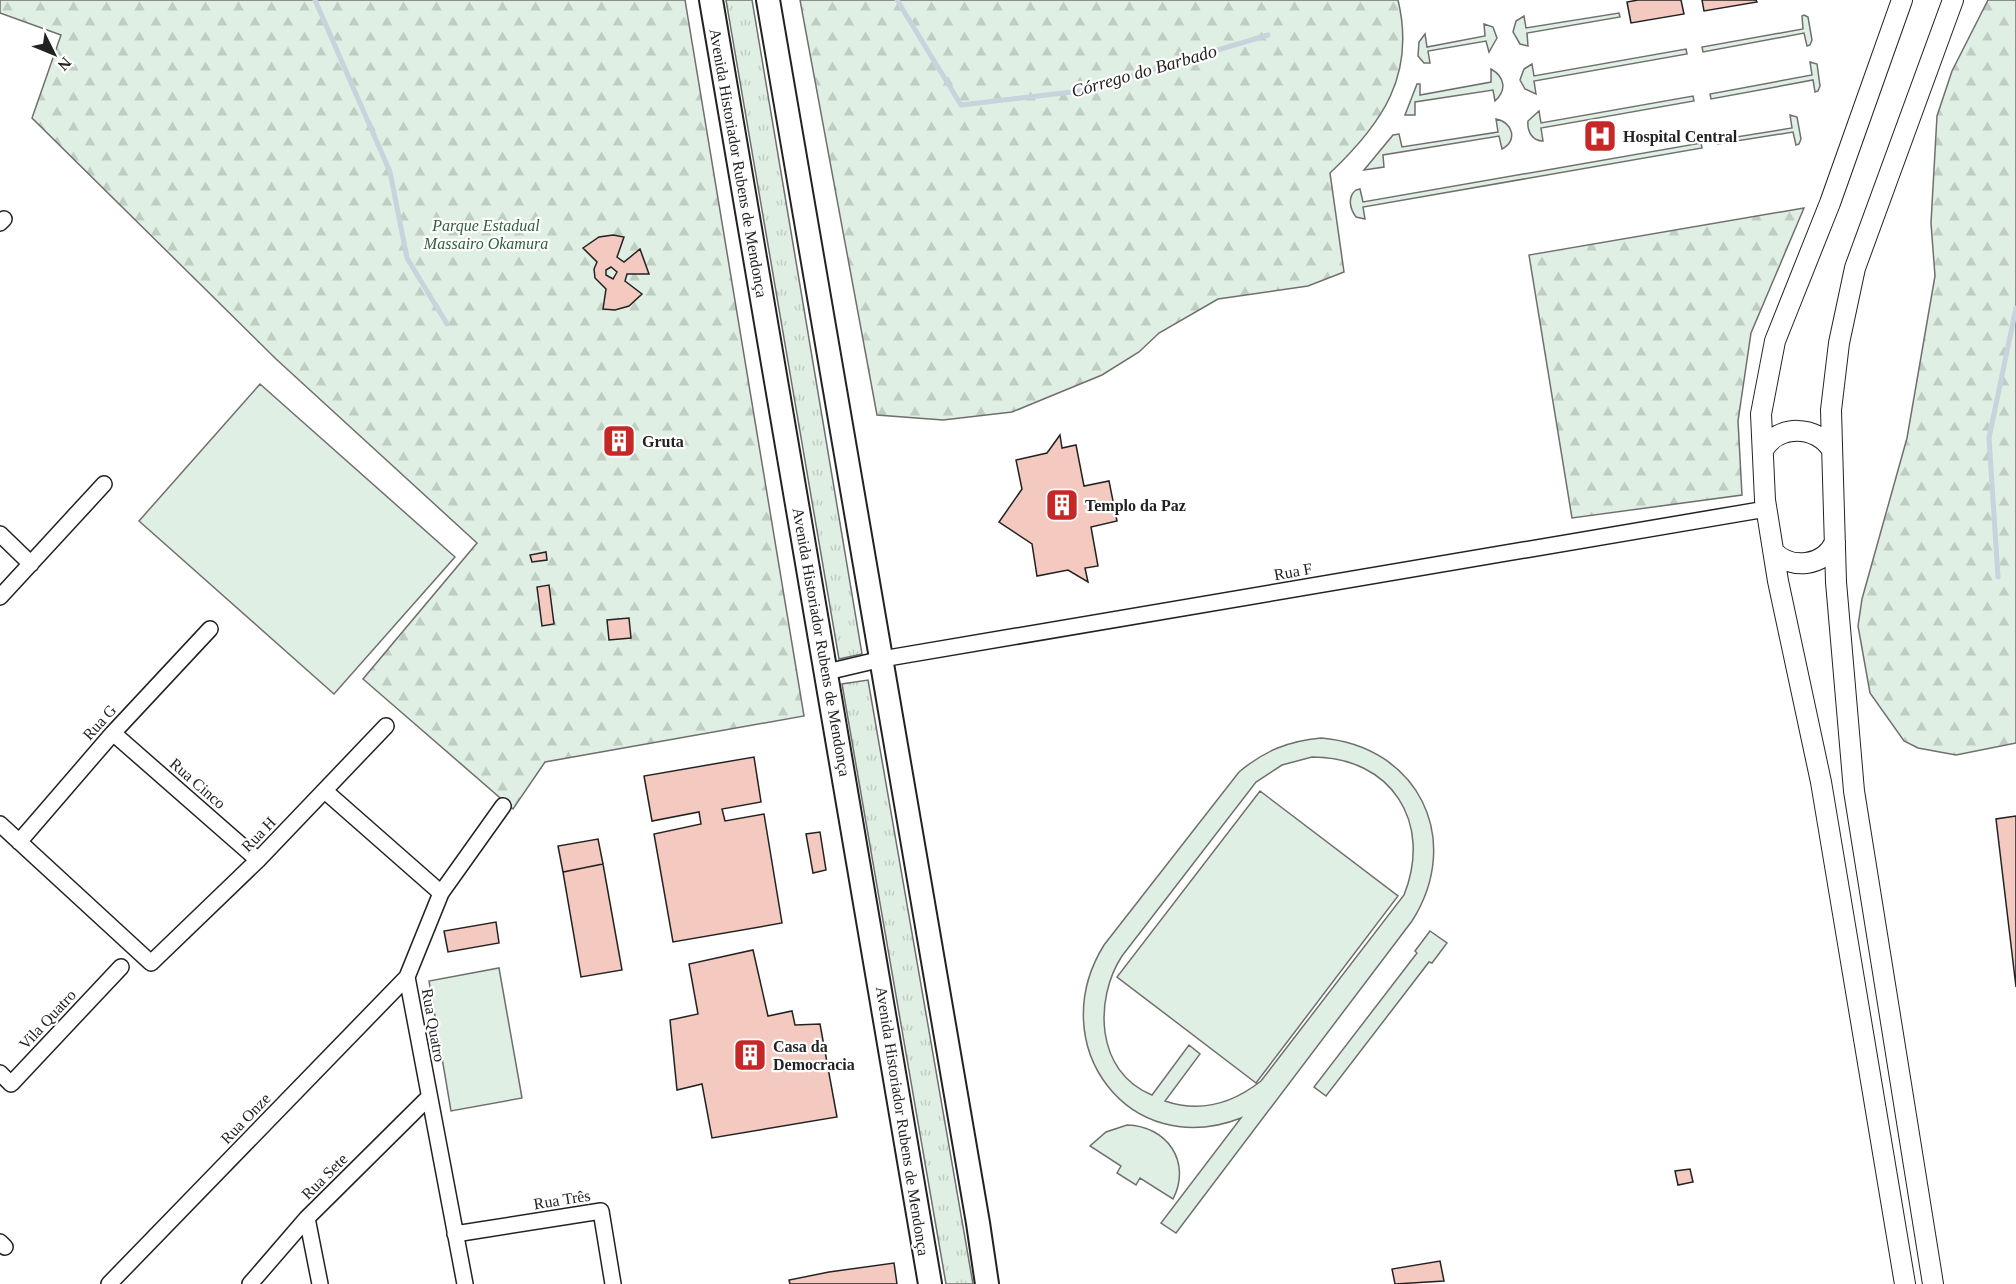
<svg xmlns="http://www.w3.org/2000/svg" width="2016" height="1284" font-family="'Times New Roman',serif">
<style>
.grass{fill:#e0efe3;stroke:#6f6f6f;stroke-width:1.5;fill-rule:evenodd}
.forest{fill:url(#forest-firs);stroke:#6f6f6f;stroke-width:1.5}
.park{fill:url(#park-tufts);stroke:#6f6f6f;stroke-width:1.5}
.lines{fill:none;stroke-linecap:round;stroke-linejoin:round}
.stream{stroke:#c7d3dd;stroke-width:5}
.building{fill:#f3c9c0;stroke:#222;stroke-width:1.5;fill-rule:evenodd}
.minor-casing{stroke:#222;stroke-width:18}
.tertiary-casing{stroke:#222;stroke-width:22}
.secondary-casing{stroke:#222;stroke-width:26}
.minor{stroke:#fff;stroke-width:15}
.tertiary{stroke:#fff;stroke-width:20}
.secondary{stroke:#fff;stroke-width:22}
.labels{text-anchor:middle;stroke-width:4.5;stroke-linejoin:round;paint-order:stroke}
.poi-label{font-size:16px;font-weight:bold;fill:#222;stroke:#fff;text-anchor:start}
.street-label{font-size:16px;fill:#222;stroke:#fff}
.park-label{font-size:16px;font-style:italic;fill:#2f5e38;stroke:#fff}
.water-label{font-size:18px;font-style:italic;fill:#222;stroke:#fff}
</style>
<defs>
<pattern id="forest-firs" width="22" height="20" patternUnits="userSpaceOnUse" patternTransform="scale(1.5)"><rect width="22" height="20" fill="#e0efe3"/><path d="M5 1l3.5 6h-7zM16 11l3.5 6h-7z" fill="#c0cdc2"/></pattern>
<pattern id="park-tufts" width="24" height="20" patternUnits="userSpaceOnUse" patternTransform="scale(1.5)"><rect width="24" height="20" fill="#e0efe3"/><path d="M3 7l-1-3M5 7V3M7 7l1-3M15 17l-1-3M17 17v-4M19 17l1-3" fill="none" stroke="#c0cdc2"/></pattern>
</defs>
<rect width="100%" height="100%" fill="#fff"/>
<path class="grass" d="M1619,13L1620,17L1527,33L1528,46L1520,44L1513,32L1516,21L1524,16L1526,28Z
M1804,15L1808,17L1812,40L1810,45L1807,46L1804,33L1703,52L1702,47L1803,29L1802,16Z
M1484,24L1493,27L1497,38L1489,52L1486,41L1428,51L1430,63H1424L1418,56L1419,42L1425,34L1427,47L1485,36Z
M1686,49L1687,54L1534,81L1536,94L1525,89L1520,80L1524,69L1532,64L1534,76Z
M1810,62L1817,64L1820,86L1818,91L1815,92L1813,80L1711,99L1710,94L1812,75Z
M1491,69C1505,77 1507,90 1495,101L1493,90L1415,102V115H1405L1417,84H1420V95L1491,82Z
M1693,96L1694,101L1541,128L1543,141C1532,141 1527,131 1528,121L1539,111L1541,123Z
M1790,115L1797,117L1801,139L1799,144L1796,145L1793,132L1718,144L1717,140L1792,128Z
M1496,119C1513,122 1518,141 1502,149L1499,136L1383,155L1384,167L1364,170L1393,135L1399,134L1402,147L1498,132Z
M1701,143L1702,148L1363,207L1365,219L1356,217C1350,209 1347,197 1356,190L1360,189L1363,202Z
M260,384L455,557L334,694L139,521Z
M1321,738C1418,746 1464,839 1412,921L1176,1233L1161,1223L1241,1118C1129,1162 1042,1045 1104,945L1239,772C1264,751 1288,741 1321,738ZM1312,757C1391,757 1433,822 1404,895L1261,1081C1233,1103 1200,1113 1165,1101L1200,1054L1189,1045L1152,1095C1095,1072 1094,999 1122,956L1256,782L1282,765Z
M1260,791L1398,896L1256,1083L1117,977Z
M1430,931L1447,943L1432,963L1429,962L1326,1096L1314,1087L1417,953L1415,951Z
M499,968L522,1098L451,1111L429,981Z
M1127,1125C1167,1126 1192,1162 1173,1199L1140,1178L1136,1185L1117,1173L1121,1166L1090,1146L1106,1132Z"/>
<path class="forest" d="M0,0H685L804,716L545,762L513,809L363,679L477,543L276,359L32,118L61,35L0,13Z
M800,0H1398C1416,75 1382,124 1330,173L1344,272L1308,286L1218,299L1159,333L1139,352L1102,375L1012,412L943,420L877,415Z
M1988,0H2016V743L1956,755L1918,748L1904,741L1870,693L1858,626L1862,599L1907,438L1935,276L1931,223L1937,116L1952,71Z
M1804,208L1751,333L1738,421L1742,495L1572,518L1529,255Z"/>
<path class="park" d="M726,0H752L862,654L839,659Z
M868,680L973,1284H946L842,684Z"/>
<g class="lines">
<path class="stream" d="M315,0L390,172L407,258L447,324
M897,0L961,105L1081,91L1268,35
M1998,577L1989,438L2016,308"/>
</g>
<path class="building" d="M1638,0H1681L1684,14L1631,23L1627,2Z
M1702,0H1756L1757,2L1704,11Z
M613,235L624,237L617,257L624,262L640,249L649,274H627L625,281L642,294L629,306L615,310L603,309L606,289L595,278L594,269L597,262L583,248L599,237ZM611,267L617,272L613,279L606,275V270Z
M625,433L627,448L612,450L610,435Z
M1060,435L1062,448L1076,445L1084,486L1109,481L1117,521L1091,527L1098,566L1085,568L1088,582L1068,570L1037,576L1032,544L999,522L1022,489L1016,460L1047,453Z
M546,552L547,560L532,562L530,555Z
M549,585L554,624L542,626L537,587Z
M629,618L631,638L609,640L607,620Z
M754,757L761,802L722,809L725,821L764,814L782,923L673,942L654,834L701,824L699,812L652,821L644,776Z
M2016,816V987L1996,819Z
M820,832L826,870L813,873L806,834Z
M598,839L603,864L563,872L558,846Z
M603,864L622,970L581,977L563,872Z
M496,922L499,943L448,952L444,931Z
M753,950L768,1016L792,1011L795,1025L820,1024L837,1117L712,1138L702,1084L677,1090L670,1020L698,1014L689,964Z
M1690,1169L1693,1182L1678,1185L1675,1171Z
M1440,1261L1444,1281L1395,1284L1392,1269Z
M894,1263L897,1284H790L789,1280L829,1272Z"/>
<g class="lines">
<g class="minor-casing">
<path id="minor" d="M0,223L4,219
M0,534L31,564
M0,597L104,484
M827,672L882,659L1766,509
M113,733L258,860
M325,791L441,893L407,977L465,1284
M0,824L151,963L258,860L386,726
M19,842L113,733L210,629
M441,893L503,806
M0,1073L11,1084L121,967
M307,1218L320,1284
M455,1234L601,1211L613,1284
M0,1242L5,1247
M109,1284L407,977
M250,1284L307,1218L428,1098"/>
</g>
<g class="tertiary-casing">
<path id="tertiary" d="M1902,0L1830,203L1775,341L1761,414L1765,500L1778,581L1821,782L1905,1284
M1763,450C1778,424 1817,425 1832,450
M1773,551C1790,570 1824,567 1835,542
M1933,1284L1854,791L1836,582L1831,410L1839,343L1855,268L1953,0"/>
</g>
<g class="secondary-casing">
<path id="secondary" d="M711,0L930,1284
M768,0L978,1223L987,1284"/>
</g>
<use href="#minor" class="minor"/>
<use href="#tertiary" class="tertiary"/>
<use href="#secondary" class="secondary"/>
</g>
<defs>
<g id="hospital-square" transform="scale(1.725)"><rect x="-9" y="-9" width="18" height="18" rx="4" fill="#c62828" stroke="#fff"/><path d="M-5-5h3v3.5h4V-5h3V5h-3V1.5h-4V5h-3Z" fill="#fff"/></g>
<g id="building-square" transform="scale(1.725)"><rect x="-9" y="-9" width="18" height="18" rx="4" fill="#c62828" stroke="#fff"/><path d="M-4-6H4V6H1V3H-1V6H-4ZM-2.5-4.3h1.7v1.8h-1.7ZM.8-4.3h1.7v1.8H.8ZM-2.5-1h1.7V.8h-1.7ZM.8-1h1.7V.8H.8Z" fill="#fff"/></g>
</defs>
<g fill-rule="evenodd">
<use href="#hospital-square" x="1600" y="136"/>
<use href="#building-square" x="619" y="441"/>
<use href="#building-square" x="1062" y="505"/>
<use href="#building-square" x="750" y="1055"/>
</g>
<g class="labels">
<g class="poi-label">
<text x="1623" y="142">Hospital Central</text>
<text x="642" y="447">Gruta</text>
<text x="1085" y="511">Templo da Paz</text>
<text x="773" y="1052">Casa da<tspan x="773" dy="18">Democracia</tspan></text>
</g>
<g class="street-label">
<text transform="translate(739 163) rotate(80)" y="6">Avenida Historiador Rubens de Mendonça</text>
<text transform="translate(1293 571) rotate(-10)" y="6">Rua F</text>
<text transform="translate(822 642) rotate(80)" y="6">Avenida Historiador Rubens de Mendonça</text>
<text transform="translate(99 722) rotate(-48)" y="6">Rua G</text>
<text transform="translate(198 783) rotate(41)" y="6">Rua Cinco</text>
<text transform="translate(258 834) rotate(-46)" y="6">Rua H</text>
<text transform="translate(47 1019) rotate(-47)" y="6">Vila Quatro</text>
<text transform="translate(434 1025) rotate(80)" y="6">Rua Quatro</text>
<text transform="translate(245 1118) rotate(-46)" y="6">Rua Onze</text>
<text transform="translate(903 1121) rotate(81)" y="6">Avenida Historiador Rubens de Mendonça</text>
<text transform="translate(324 1176) rotate(-45)" y="6">Rua Sete</text>
<text transform="translate(562 1199) rotate(-9)" y="6">Rua Três</text>
</g>
<g class="park-label">
<text x="486" y="231">Parque Estadual<tspan x="486" dy="18">Massairo Okamura</tspan></text>
</g>
<g class="water-label">
<text transform="translate(1144 71) rotate(-16)" y="6">Córrego do Barbado</text>
</g>
</g>
<g transform="translate(54 54) rotate(133)" stroke="#ffffff" stroke-width="4.5" paint-order="stroke">
<path d="M0-4.5L10 22L0 15L-10 22Z" fill="#222222"/>
<text y="-9" font-size="16" font-weight="bold" text-anchor="middle" fill="#222222">N</text>
</g>
</svg>
